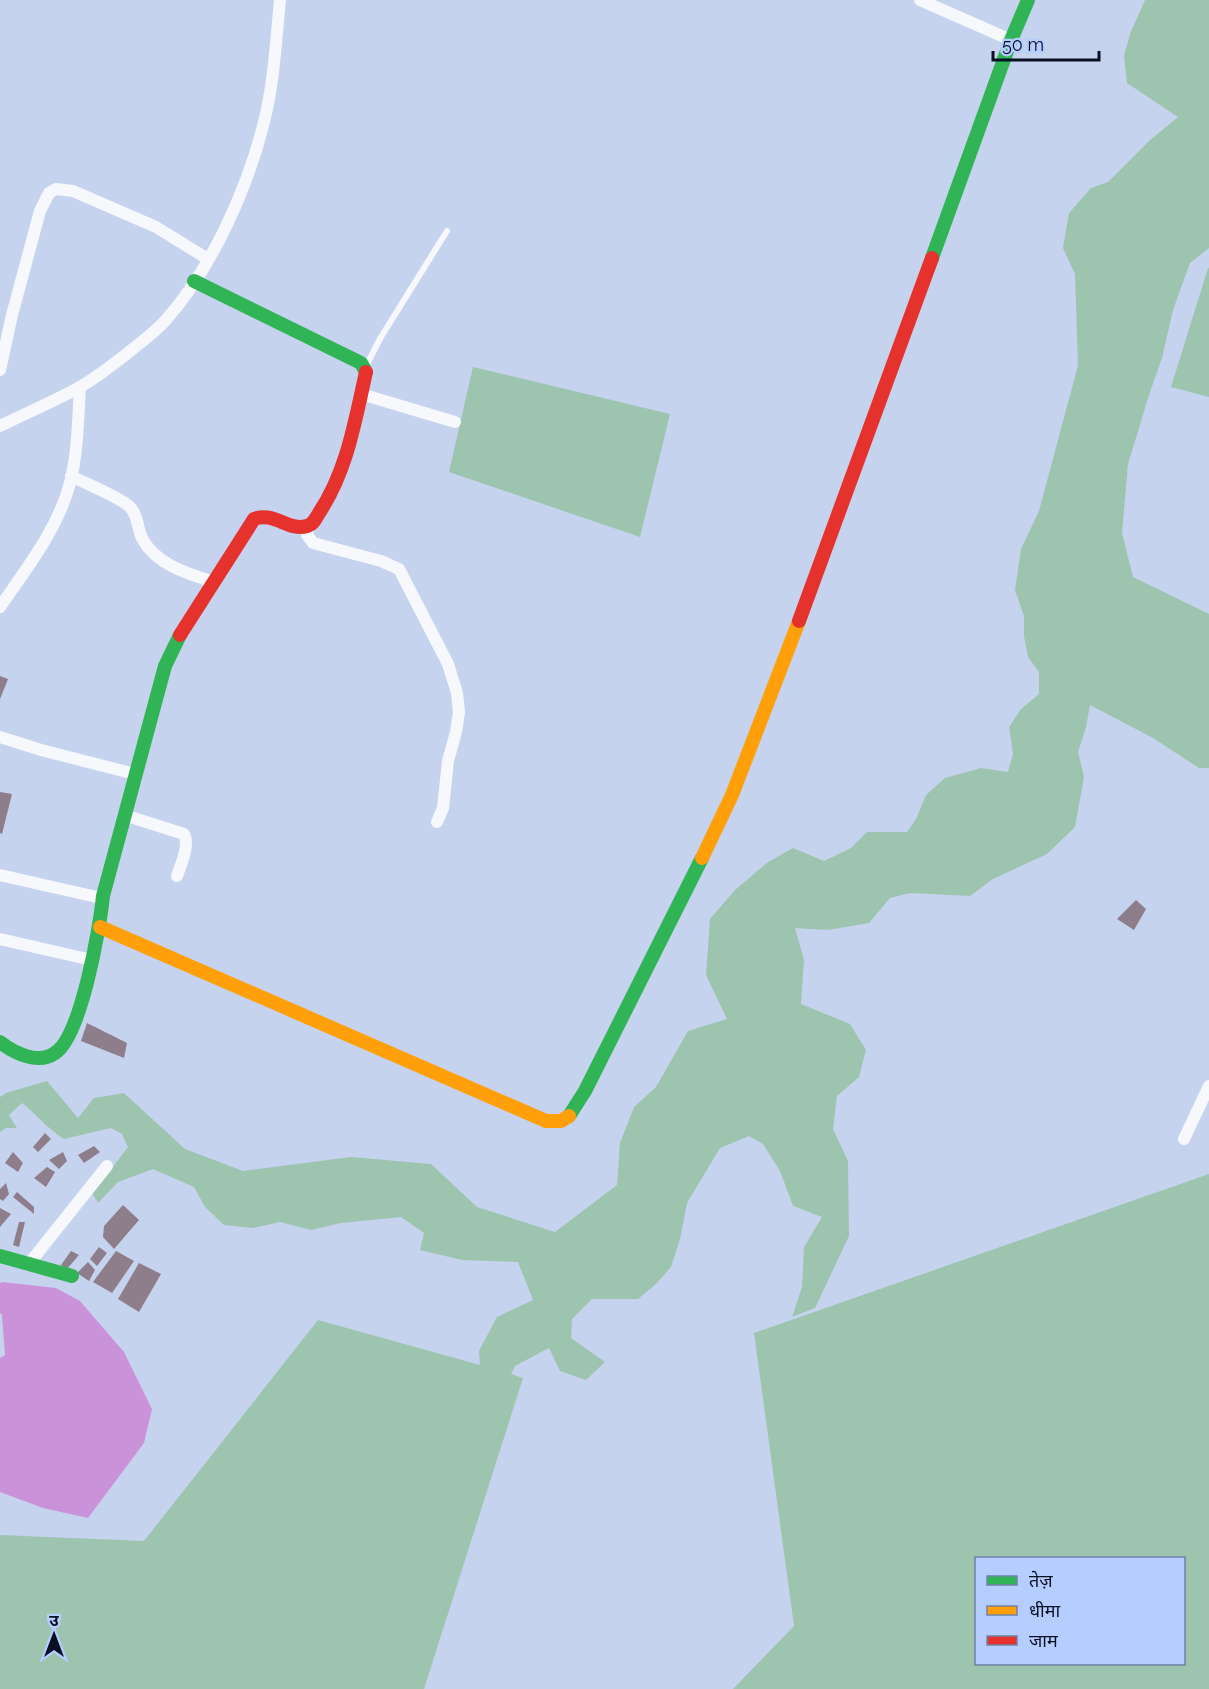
<svg xmlns="http://www.w3.org/2000/svg" width="1209" height="1689" font-family="Raleway,'Noto Sans Devanagari',sans-serif">
<style>
.green{fill:#9dc4af;fill-rule:evenodd}
.water{fill:#ca93d9}
.building{fill:#8e7d8a}
.lines{fill:none;stroke-linecap:round;stroke-linejoin:round}
.lane{stroke:#f6f8fc;stroke-width:6}
.street{stroke:#f6f8fc;stroke-width:12}
.fast{stroke:#30b455;stroke-width:14}
.slow{stroke:#ff9f0a;stroke-width:14}
.jam{stroke:#e5322d;stroke-width:14}
</style>
<rect width="100%" height="100%" fill="#c6d3ee"/>
<path class="green" d="M1145,0H1209V248L1190,263L1173,310L1162,358L1149,395L1128,464L1122,533L1133,577L1209,614V768H1199L1153,738L1090,705L1086,727L1078,752L1084,777L1075,827L1047,854L993,879L970,896L910,893L890,898L869,923L828,930L795,928L804,960L801,1004L850,1024L866,1050L859,1077L837,1096L833,1129L848,1161L849,1236L815,1308L792,1317L802,1287L804,1247L822,1217L793,1206L780,1171L763,1144L749,1136L720,1148L687,1203L680,1239L671,1267L656,1284L638,1299H592L572,1319L571,1338L605,1362L586,1380L560,1371L549,1348L515,1366L511,1374L523,1378L424,1689H0V1535L144,1541L318,1320L480,1365L479,1351L497,1317L533,1300L518,1262L462,1260L420,1250L424,1233L401,1217L341,1223L311,1230L280,1222L253,1228L224,1225L205,1207L194,1187L153,1169L118,1182L98,1203L90,1189L112,1168L128,1147L122,1134L111,1128L64,1139C48,1129 37,1115 22,1103L9,1115L17,1128H6L0,1132V1097L6,1093L47,1081L78,1118L94,1098L124,1093L185,1149L243,1171L351,1157L431,1164L477,1207L555,1232L617,1185L620,1143L634,1107L656,1087L688,1031L727,1019L706,975L710,919L735,890L768,862L793,848L824,861L851,848L867,832H907L916,819L926,795L945,778L981,768L1008,772L1013,754L1009,727L1021,709L1039,694V672L1028,657L1024,636V616L1015,590L1021,549L1039,511L1078,365L1075,274L1063,248L1069,213L1091,188L1108,182L1149,141L1178,117L1127,83L1124,56L1130,34Z
M1208,268H1209V397L1171,387Z
M473,367L670,414L640,537L449,472Z
M1209,1174V1689H733L794,1626L754,1333ZM976,1558H1184V1664H976Z"/>
<path class="water" d="M2,1282L56,1288L80,1301L124,1352L152,1409L144,1443L88,1518L43,1508L0,1492V1358L5,1355L2,1315L0,1313V1283Z"/>
<path class="building" d="M0,676L8,679L0,699Z
M0,792L12,794L2,834L0,833Z
M1136,900L1146,909L1134,930L1117,919Z
M87,1023L127,1043L124,1058L81,1041Z
M45,1133L51,1139L38,1152L33,1147Z
M94,1146L100,1152L84,1163L78,1155Z
M13,1152L23,1163L18,1172L5,1163Z
M63,1152L67,1161L59,1169L49,1160Z
M47,1167L55,1172L46,1187L34,1178Z
M6,1183L9,1194L3,1201L0,1199V1189Z
M17,1192L34,1207V1214L13,1197Z
M123,1205L139,1220L114,1249L103,1237L104,1226Z
M0,1208L11,1214L0,1227Z
M19,1222H25L19,1247L13,1245Z
M99,1247L107,1253L97,1266L90,1259Z
M71,1251L79,1255L66,1270L61,1265Z
M116,1251L134,1261L112,1293L93,1282Z
M88,1262L95,1270L89,1281L77,1273Z
M139,1263L161,1274L139,1312L118,1299Z"/>
<g class="lines">
<path class="lane" d="M366,366L381,337L447,231"/>
<path class="street" d="M920,0L1011,40
M0,370L12,315L40,211L49,193L56,189L73,191L156,227L208,259
M361,394L455,422
M0,426C26,413 53,402 78,388C98,377 116,362 134,348C144,340 156,331 165,321C212,268 247,190 264,122C274,83 276,40 280,0
M71,476C87,484 117,496 129,506C139,515 137,530 143,540C157,565 189,574 214,582
M308,527L307,535L313,543L381,561L399,569L448,664L457,693L459,712L456,732L448,761L443,808L437,822
M0,607C26,569 58,529 70,483C78,452 78,419 80,387
M0,737L41,750L135,774
M124,815L184,834C190,845 181,864 177,876
M0,875L97,897L103,896
M0,939L92,960
M1184,1139L1209,1086
M28,1265L107,1166"/>
<path class="fast" d="M932,258L1011,40L1028,0
M194,281L361,363L366,372
M0,1042C14,1053 38,1065 55,1053C81,1037 100,927 103,896L165,666L180,635
M569,1116L585,1091L702,858
M0,1256L72,1276"/>
<path class="slow" d="M702,858L732,795L799,621
M100,927L546,1121H561L569,1116"/>
<path class="jam" d="M799,621L932,258
M180,635L254,519C274,511 289,532 307,526C314,524 316,518 319,513C347,471 355,421 366,372"/>
</g>
<rect x="975" y="1557" width="210" height="108" fill="#b5cdff" stroke="#7081a6" stroke-width="1.5"/>
<rect x="987" y="1576" width="30" height="9" fill="#30b455" stroke="#7081a6" stroke-width="1.5"/>
<text x="1029" y="1587" font-size="18" fill="#091021">तेज़</text>
<rect x="987" y="1606" width="30" height="9" fill="#ff9f0a" stroke="#7081a6" stroke-width="1.5"/>
<text x="1029" y="1617" font-size="18" fill="#091021">धीमा</text>
<rect x="987" y="1636" width="30" height="9" fill="#e5322d" stroke="#7081a6" stroke-width="1.5"/>
<text x="1029" y="1647" font-size="18" fill="#091021">जाम</text>
<g transform="translate(54 1635)" stroke="#b5cdff" stroke-width="4.5" paint-order="stroke">
<path d="M0-4.5L10 22L0 15L-10 22Z" fill="#091021"/>
<text y="-9" font-size="16" font-weight="bold" text-anchor="middle" fill="#091021">उ</text>
</g>
<path d="M993 51v9h106v-9" fill="none" stroke="#091021" stroke-width="3"/>
<text x="1002" y="51" font-size="18" fill="#091021" stroke="#b5cdff" stroke-width="4.5" paint-order="stroke">50 m</text>
</svg>
